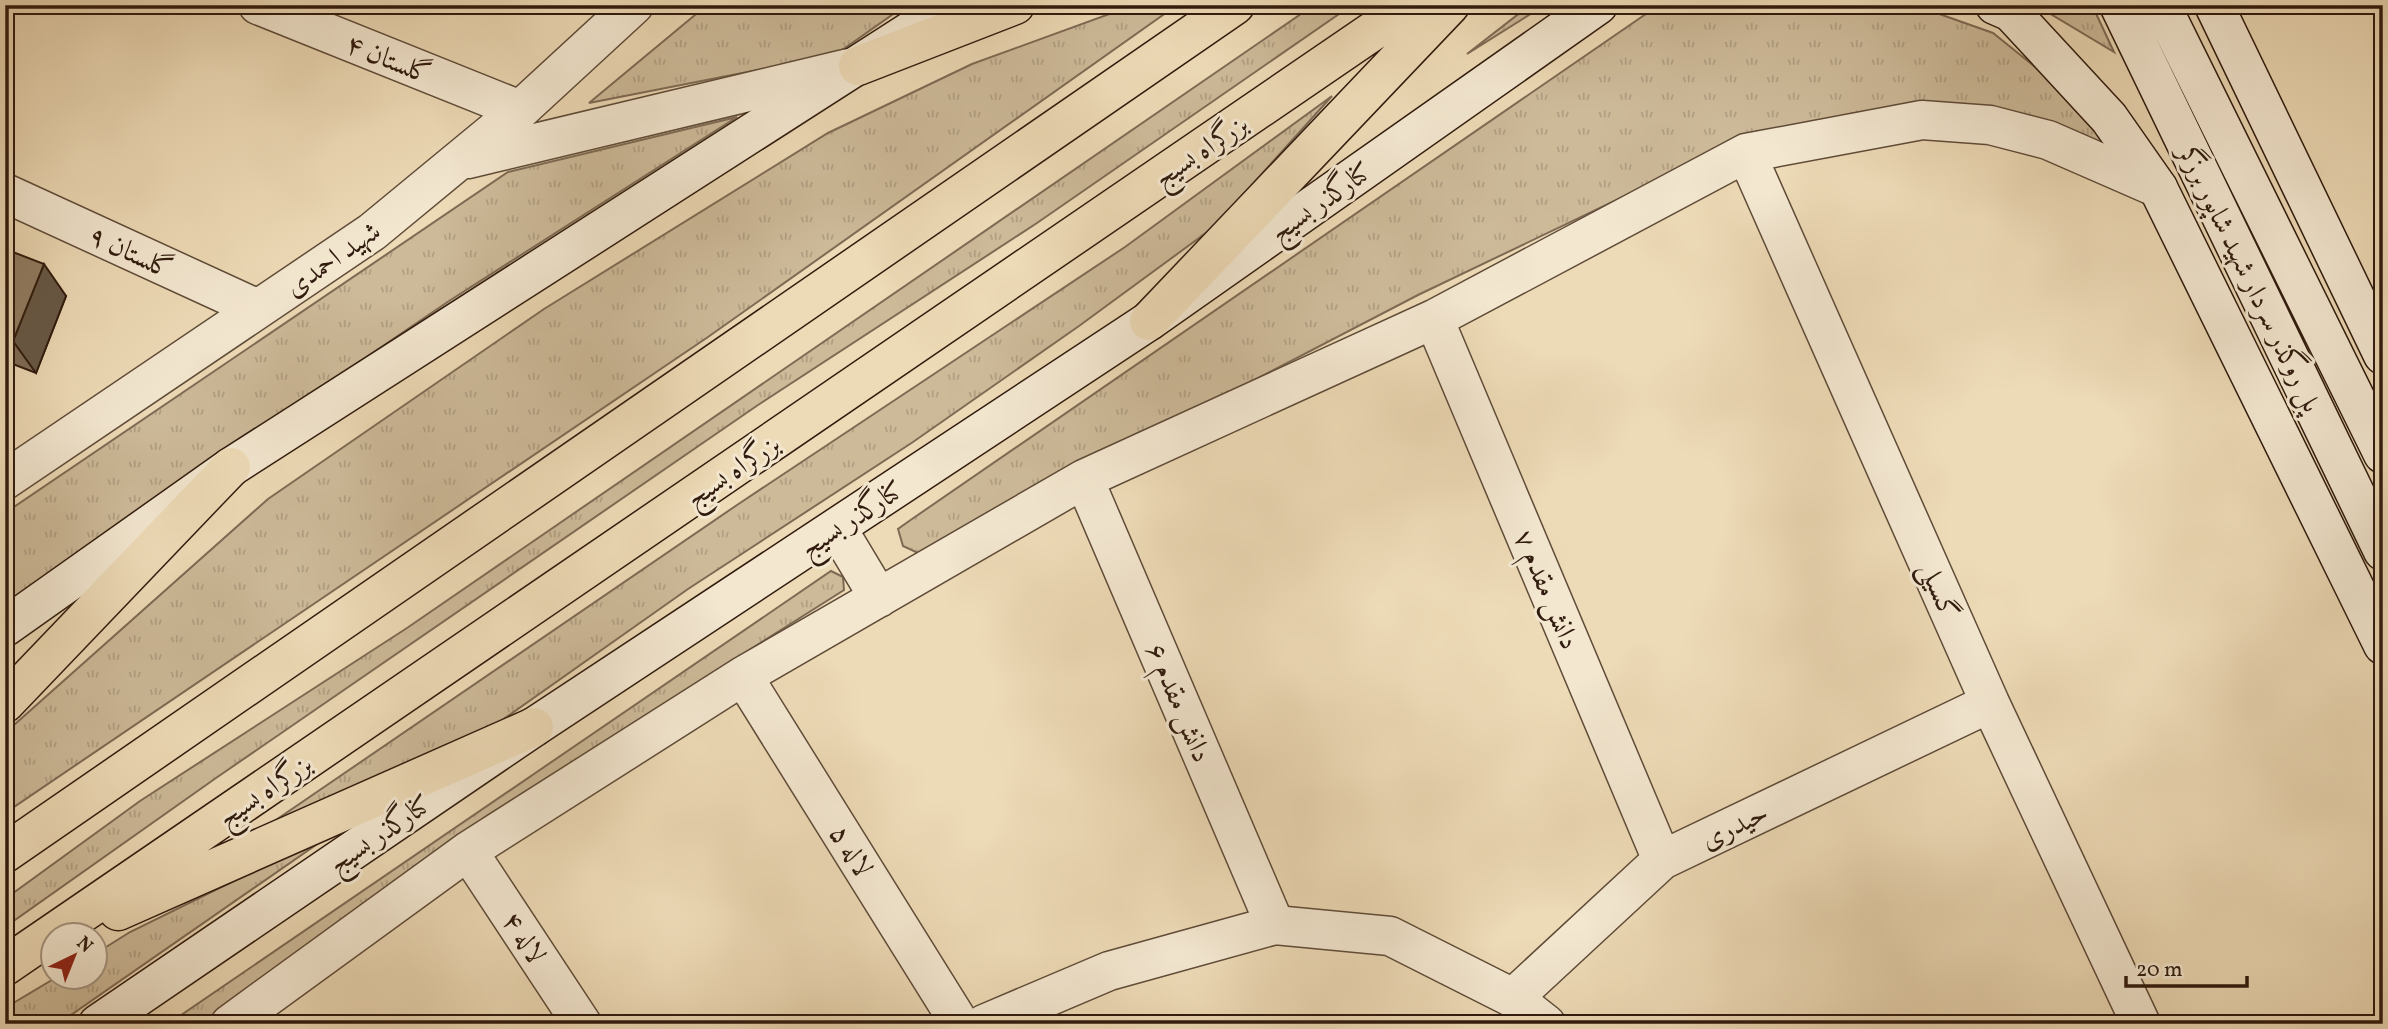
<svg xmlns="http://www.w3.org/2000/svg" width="2388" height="1029" font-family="Vollkorn,Amiri,serif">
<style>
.grass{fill:url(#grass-tufts);stroke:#7e6a54;stroke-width:2}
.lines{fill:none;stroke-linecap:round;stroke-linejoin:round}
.minor-casing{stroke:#5f4b38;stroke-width:41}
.tertiary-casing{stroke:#5f4b38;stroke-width:41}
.secondary-casing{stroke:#301b0e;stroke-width:41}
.trunk-casing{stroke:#301b0e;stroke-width:41}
.minor{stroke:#f3e7d0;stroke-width:38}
.tertiary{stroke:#f3e7d0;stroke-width:38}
.secondary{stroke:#f3e7d0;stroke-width:38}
.trunk{stroke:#eddab6;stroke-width:38}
.wall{fill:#7e6c57;stroke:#301b0e;stroke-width:2}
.shaded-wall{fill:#665847;stroke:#301b0e;stroke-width:2}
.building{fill:#927e65;stroke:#301b0e;stroke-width:2}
.labels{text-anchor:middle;stroke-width:6;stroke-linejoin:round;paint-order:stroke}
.street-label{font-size:28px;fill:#301b0e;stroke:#f3e7d0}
</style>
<defs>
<pattern id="grass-tufts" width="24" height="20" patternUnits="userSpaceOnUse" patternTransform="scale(1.75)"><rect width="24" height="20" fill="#cdba99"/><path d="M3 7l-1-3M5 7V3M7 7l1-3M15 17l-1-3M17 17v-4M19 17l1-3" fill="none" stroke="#b09f83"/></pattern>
</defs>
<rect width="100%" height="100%" fill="#eddab6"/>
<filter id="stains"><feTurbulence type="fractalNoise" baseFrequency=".00286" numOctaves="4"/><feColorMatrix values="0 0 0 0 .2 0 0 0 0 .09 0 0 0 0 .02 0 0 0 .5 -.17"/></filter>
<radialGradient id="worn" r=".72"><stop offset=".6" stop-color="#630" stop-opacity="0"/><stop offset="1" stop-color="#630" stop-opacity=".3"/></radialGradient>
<path class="grass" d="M707,5H906L835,55L589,103Z
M1134,5H1177L708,337L5,813V733L268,499L544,309L828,133L972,64Z
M1314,5H1352L1037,223L758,405L216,778L5,927V899L140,801L407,628Z
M1530,5H1545L1467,54Z
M1659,5H1914L1993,33L2070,95L2121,152L1977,112L1654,182L1418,295L920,554L903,546L898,529L912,519Z
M2045,5H2092L2114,52L2049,13Z
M1332,96L1214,227L1079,326L913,442L688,589L498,723L270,824L737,505L1125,247Z
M737,117L449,301L224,454L5,608V513L508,172Z
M831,571L843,577L844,590L485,817L210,1024H168Z
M336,831L58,1024H5V1008L57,977L94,976L95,954L130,932Z"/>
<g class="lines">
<g class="minor-casing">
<path id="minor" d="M258,5L520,110
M1746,153L1990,703L2141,1024
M468,159L849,68
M5,193L258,309
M1434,319L1662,860
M1084,479L1275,925
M5,480L372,232L520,110L634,5
M837,528L879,598
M743,676L960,1024
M468,851L582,1024
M1513,998L1662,860L1990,703
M230,1024L468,851L743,676L1084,479L1434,319L1746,153L1922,120L1990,125L2048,140L2158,188"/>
</g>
<g class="tertiary-casing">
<path id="tertiary" d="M984,1024L1109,971L1275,925L1390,936L1513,998L1546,1024"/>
</g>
<g class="secondary-casing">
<path id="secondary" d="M1995,5L2011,12L2109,118L2158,188L2383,645
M2119,5L2383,551
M2161,5L2383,454
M2214,5L2383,355
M5,627L231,467L951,5
M98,1024L534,727L1149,321L1598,5"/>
</g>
<g class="trunk-casing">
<path id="trunk" d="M858,66L1015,5
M1149,321L1450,5
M5,703L231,467
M5,853L1235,5
M118,911L534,727
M5,966L1411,5"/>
</g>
<use href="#minor" class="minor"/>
<use href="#tertiary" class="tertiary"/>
<use href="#secondary" class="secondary"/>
<use href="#trunk" class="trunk"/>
</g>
<path class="wall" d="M5,249L66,296L36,373L5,361Z"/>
<path class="shaded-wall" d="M44,264L66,296L36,373L13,341Z"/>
<path class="building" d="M5,249L44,264L13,341L5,338Z"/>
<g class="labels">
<g class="street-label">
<text transform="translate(389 58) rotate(22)" y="10">گلستان ۴</text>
<text transform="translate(1200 150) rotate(-34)" y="10">بزرگراه بسیج</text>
<text transform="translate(1320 201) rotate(-35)" y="10">کنارگذر بسیج</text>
<text transform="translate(131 251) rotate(25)" y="10">گلستان ۹</text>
<text transform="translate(332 258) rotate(-35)" y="10">شهید احمدی</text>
<text transform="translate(2251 278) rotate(64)" y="10">پل روگذر سردار شهید شاپور برزگر</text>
<text transform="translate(732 470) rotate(-34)" y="10">بزرگراه بسیج</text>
<text transform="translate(851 518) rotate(-33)" y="10">کنارگذر بسیج</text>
<text transform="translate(1548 589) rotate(67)" y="10">دانش مقدم ۷</text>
<text transform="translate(1940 590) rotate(66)" y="10">گسیلی</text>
<text transform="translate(1180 702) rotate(67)" y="10">دانش مقدم ۶</text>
<text transform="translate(264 790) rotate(-34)" y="10">بزرگراه بسیج</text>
<text transform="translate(1734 825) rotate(-26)" y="10">حیدری</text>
<text transform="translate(379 833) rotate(-34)" y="10">کنارگذر بسیج</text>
<text transform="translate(852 850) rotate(58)" y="10">لاله ۵</text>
<text transform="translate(525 937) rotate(57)" y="10">لاله ۴</text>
</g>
</g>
<rect width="2388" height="1029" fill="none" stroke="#eddab6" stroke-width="28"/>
<rect x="7" y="7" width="2374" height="1015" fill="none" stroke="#301b0e" stroke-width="3.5"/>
<rect x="14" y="14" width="2360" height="1001" fill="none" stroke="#301b0e" stroke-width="2"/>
<g transform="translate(74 956) rotate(43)"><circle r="33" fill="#f3e7d0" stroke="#a59582" stroke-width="2"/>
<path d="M0-5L12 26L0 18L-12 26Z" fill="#8f2418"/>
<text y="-10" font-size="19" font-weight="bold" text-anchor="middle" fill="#301b0e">N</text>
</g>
<path d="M2126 976v10h121v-10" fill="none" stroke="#301b0e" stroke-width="3.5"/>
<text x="2136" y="976" font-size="21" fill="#301b0e" stroke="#f3e7d0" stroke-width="5" paint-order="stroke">20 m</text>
<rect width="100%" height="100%" filter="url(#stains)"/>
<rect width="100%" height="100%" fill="url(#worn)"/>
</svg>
